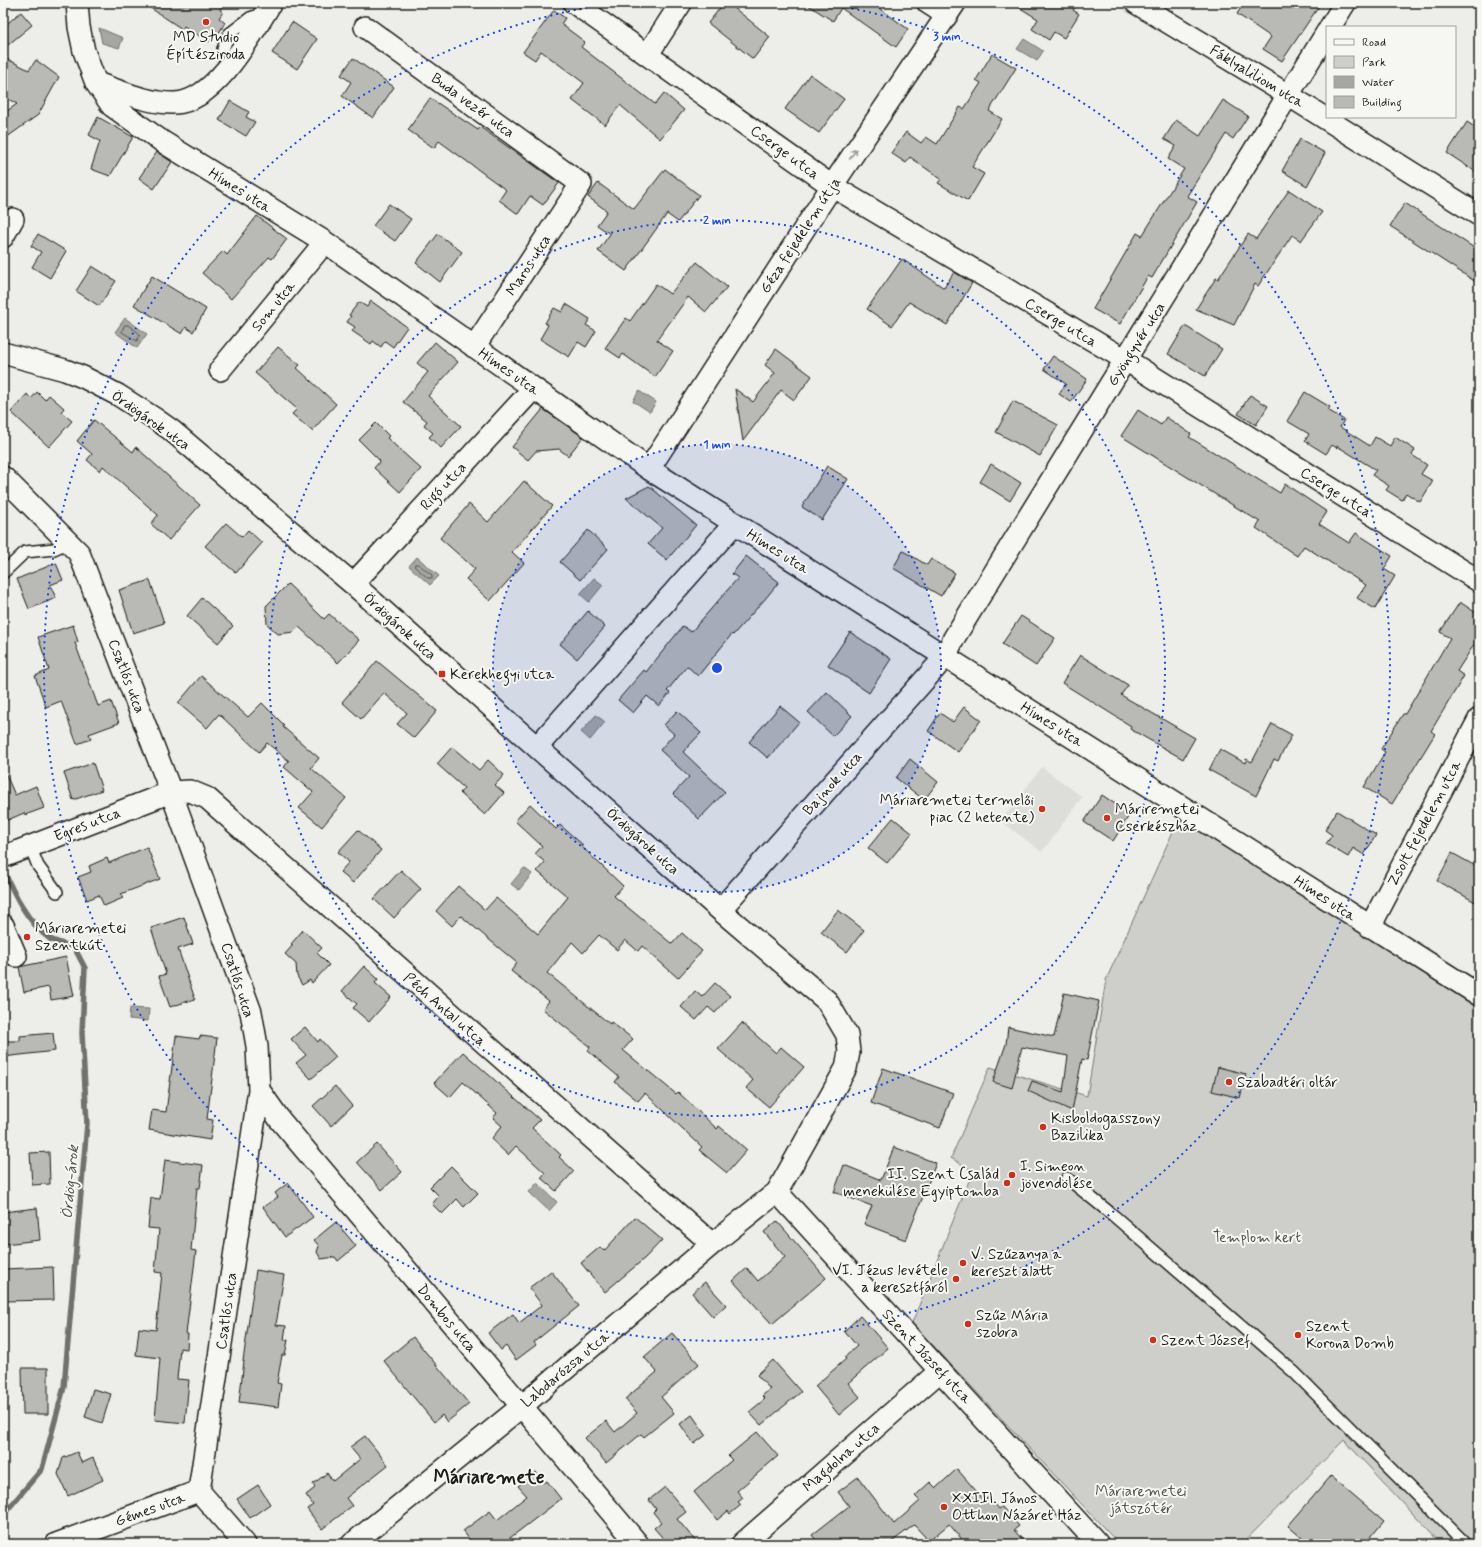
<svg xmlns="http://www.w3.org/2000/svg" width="1482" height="1547" font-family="Mynerve,sans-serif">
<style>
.built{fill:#ddddda}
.green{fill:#cececb;stroke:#757574}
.water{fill:#a6a6a3;stroke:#6f6f6d}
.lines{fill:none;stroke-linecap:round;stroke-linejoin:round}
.shore{stroke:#535352;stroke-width:1}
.stream{stroke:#6f6f6d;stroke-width:5.5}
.building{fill:#b9b9b6;stroke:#1c1c1c}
.service-casing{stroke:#1c1c1c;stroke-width:14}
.minor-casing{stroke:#1c1c1c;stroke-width:24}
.service{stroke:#f6f6f2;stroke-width:11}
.minor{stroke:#f6f6f2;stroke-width:21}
.oneway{stroke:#949492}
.ring{fill:none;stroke:#1d4ed8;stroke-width:2;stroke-dasharray:2 4}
.poi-dot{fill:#c8321e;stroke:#f6f6f2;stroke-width:1.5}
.labels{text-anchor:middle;stroke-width:4;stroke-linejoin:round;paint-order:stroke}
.poi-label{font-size:15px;fill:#1c1c1c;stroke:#f6f6f2;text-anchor:start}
.street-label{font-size:15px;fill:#1c1c1c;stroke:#f6f6f2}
.park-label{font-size:15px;fill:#515151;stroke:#f6f6f2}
.water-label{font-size:16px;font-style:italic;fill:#535352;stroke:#f6f6f2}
.district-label{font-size:19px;font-weight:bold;fill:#1c1c1c;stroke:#f6f6f2}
.centre{fill:#1d4ed8;stroke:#f6f6f2;stroke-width:2}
.ring-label{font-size:12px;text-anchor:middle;font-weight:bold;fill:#1d4ed8;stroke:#f6f6f2;stroke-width:4;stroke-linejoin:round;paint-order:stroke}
</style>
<rect width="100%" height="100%" fill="#edede9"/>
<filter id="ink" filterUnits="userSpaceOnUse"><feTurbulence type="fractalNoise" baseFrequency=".025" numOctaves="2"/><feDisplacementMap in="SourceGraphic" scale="8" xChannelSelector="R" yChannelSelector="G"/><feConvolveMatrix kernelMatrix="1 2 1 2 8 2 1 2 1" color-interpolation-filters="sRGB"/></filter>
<g filter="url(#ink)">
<path class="built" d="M1042,767L1082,797L1042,852L1001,821Z"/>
<path class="green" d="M1180,816L1479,1002V1536L1469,1544H1441L1344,1440L1242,1544H1119L912,1323L973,1171L951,1158L990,1067L1087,1096L1106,980Z"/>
<path class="water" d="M99,28L123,38L119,48L102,43Z
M1024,39L1043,51L1037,61L1017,49Z
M125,318L147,334L137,348L115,332Z
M639,391L656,402L650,412L633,401Z
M417,557L439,576L430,585L409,566Z
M594,578L603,585L589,602L580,594Z
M596,715L605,722L590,740L581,732Z
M524,868L532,874L519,890L511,884Z
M130,1008L149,1009L148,1021L129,1019Z
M537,1183L557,1202L549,1211L529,1192Z"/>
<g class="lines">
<path class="shore" d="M125,325H128L140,334L137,341L122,332Z
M415,564H418L432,575V578H428L415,567Z"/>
<path class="stream" d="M3,869C14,894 27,922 50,939C57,943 67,945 74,947L85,968L82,1033L87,1124L64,1387L42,1469L3,1515"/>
</g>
<path class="building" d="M143,3H224L220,10L223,12L219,18L225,23L215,39L212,37L209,42L184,26L182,29Z
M724,3H728L770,37L753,59L708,23Z
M805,3H872L908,29L896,47L841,8L833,21Z
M1012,3H1078L1073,10L1079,14L1064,38L1054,32L1049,40L1032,29L1038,19Z
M1244,3H1321L1282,61L1263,49L1271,37L1237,14Z
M554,10L565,18L561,24L585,42L581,47L655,104L664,93L684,110L660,139L620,105L605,125L572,100L584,83L541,51L535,60L523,52Z
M21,12L32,25L3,49V27Z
M292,22L317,39L297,69L272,53Z
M992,54L1016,68L989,111L1002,119L972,167L984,174L968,201L938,183L941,179L910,157L906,163L891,153L906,132L921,143L926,137L937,144L960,107L964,109L981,83L976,80Z
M3,57L29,70L36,60L59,77L38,115L3,140V114L17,104L3,96Z
M353,58L394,87L373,118L342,96L351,82L341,75Z
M810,74L844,99L819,133L785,109Z
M430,98L478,130L480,127L559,183L543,205L530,196L518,214L499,200L506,190L439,141L434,148L408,130Z
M1223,100L1248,116L1233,139L1226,134L1187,196L1197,202L1152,278L1148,276L1120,324L1093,309L1137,233L1142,236L1184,169L1168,159L1176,146L1164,139L1176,120L1200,136Z
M230,101L249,112L246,117L255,122L246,136L219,120Z
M98,117L133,137L110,176L91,169L100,141L89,135Z
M1467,122L1479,130V174L1447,153Z
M1300,139L1325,153L1307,186L1282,171Z
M157,152L172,162L154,189L139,178Z
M665,169L699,195L678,222L667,214L626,271L598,251L610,234L597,225L607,211L588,197L598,183L634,209Z
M1289,190L1322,212L1301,241L1292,235L1258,286L1255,284L1234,325L1196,309L1216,278L1218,279L1248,234L1256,239Z
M1405,203L1479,251V284L1390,226Z
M389,204L411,219L395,241L373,226Z
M257,216L287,239L272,259L269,257L231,299L202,273L223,251L227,255Z
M38,234L66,251L50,278L32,267L41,252L31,246Z
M438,234L462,252L440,282L416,263Z
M902,259L944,288L954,272L972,283L947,325L909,302L892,326L867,309Z
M697,262L727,287L706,312L688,297L657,340L673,351L655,377L623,354L620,358L605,348L626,318L630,321L656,284L670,294Z
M92,266L116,281L99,306L76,291Z
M152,276L206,309L193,332L186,327L182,334L134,305Z
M371,301L407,327L393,347L385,341L381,347L373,341L371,344L352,331L355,327L347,322L351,316L349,315L359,302L367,307Z
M566,304L590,319L586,325L596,331L586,347L578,342L569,357L540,339L548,325L545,323L554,308L562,312Z
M1185,326L1222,349L1205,376L1168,354Z
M435,342L458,362L428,396L461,426L441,448L429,437L433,433L424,425L427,421L403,402L428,372L417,363Z
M278,347L300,365L297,368L336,404L312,431L292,414L297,409L255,373Z
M776,349L812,376L794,400L781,390L743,441L735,389L753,402L775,373L765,365Z
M1053,356L1087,379L1071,402L1059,394L1066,384L1044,369Z
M37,392L45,400L49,395L64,408L61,412L72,421L49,447L11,412L27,394L31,399Z
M1305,392L1330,407L1328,410L1344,420L1340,427L1370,446L1375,437L1390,446L1395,437L1415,450L1412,455L1427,465L1421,474L1433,481L1420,502L1406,493L1402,500L1386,490L1389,486L1372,475L1376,470L1337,446V448L1332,445L1326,454L1305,441L1309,434L1287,421Z
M1250,395L1268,406L1256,425L1238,414Z
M1013,401L1058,425L1040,456L996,432Z
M543,409L583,437L568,456L559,449L536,451L528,460L512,447Z
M1138,410L1161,425L1166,417L1191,434L1189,437L1280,493L1285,484L1327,512L1319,524L1349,543L1356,533L1392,556L1384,569L1395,576L1375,609L1357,598L1366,585L1304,546L1297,556L1256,528L1260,522L1121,436Z
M94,420L133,452L136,447L200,505L169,540L151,524L158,515L103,466L100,471L87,460L92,454L77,441Z
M376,423L389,436L387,438L421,469L400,492L374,468L380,461L359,440Z
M991,464L1021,483L1010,501L980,482Z
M827,466L848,479L822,520L802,507Z
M524,481L552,506L512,552L524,563L490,601L466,579L475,569L440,538L469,504L488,522Z
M649,486L696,525L667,560L648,544L662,528L626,498Z
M226,523L242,537L248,530L262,543L236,573L205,546Z
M588,530L608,549L580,580L560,562Z
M903,551L927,565L931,559L955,573L941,596L893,568Z
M746,556L779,582L765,599L733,635L732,634L698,676L687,666L667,691L670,693L659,706L647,696L633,713L618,700L644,670L646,672L683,626L691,632L738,578L732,574Z
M56,563L63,580L50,585L56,598L29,609L17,579Z
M150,580L164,623L133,633L119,590Z
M288,584L324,619L329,614L359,640L338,663L299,627L294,632L278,634L267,624L266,606Z
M202,598L233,626L218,643L187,616Z
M1460,602L1479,615V637L1457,671L1464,676L1431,731L1435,734L1392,804L1364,787L1385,752L1381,749L1403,714H1405L1450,638L1440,632Z
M588,611L605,627L577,659L560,644Z
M1021,616L1055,638L1036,666L1002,644Z
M73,625L78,642L75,643L98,706L111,701L119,723L89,734L91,739L77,744L61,701L46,707L35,676L49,670L38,637Z
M850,632L891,659L869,693L828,665Z
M1080,655L1128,685L1121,695L1195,738L1183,759L1130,729L1131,726L1062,683Z
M377,661L437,711L414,738L397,724L407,713L384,693L361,719L342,702Z
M201,676L248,717L262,703L284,725L283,727L319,758L311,768L346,798L322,827L299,808L313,792L284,767L289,761L267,743L259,752L219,714L207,728L178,703Z
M827,692L852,716L833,736L808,712Z
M780,706L799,722L768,758L749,742Z
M964,707L981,720L958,752L928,731L940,713L953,722Z
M677,711L701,733L683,752L725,792L699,819L673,794L689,777L660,750L674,734L664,725Z
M1272,724L1292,735L1278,761L1274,759L1256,796L1209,770L1220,749L1245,763L1246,759L1252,762Z
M452,747L479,770L488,760L504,775L495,785L504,793L485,815L460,793L464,788L437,764Z
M910,759L938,782L924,800L896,778Z
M93,763L102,790L73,800L64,773Z
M3,768L15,795L36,786L44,808L25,815L24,813L3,822Z
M1102,795L1130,814L1113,841L1084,822Z
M530,804L556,829L560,825L583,845L581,846L623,886L614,896L672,944L682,933L702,951L678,978L642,946L638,951L625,940L617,950L599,935L583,953L572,942L547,973L610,1024L611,1022L633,1039L623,1050L676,1094L678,1092L717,1129L719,1126L747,1150L727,1173L699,1150L702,1147L645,1093L638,1101L615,1082L619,1077L588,1051L590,1047L543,1009L549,1001L511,971L517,963L461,916L452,926L436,911L458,886L485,910L496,898L538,934L568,897L537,871L545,862L535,854L542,846L515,821Z
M1337,811L1376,835L1364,855L1353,848L1348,857L1326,844L1332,835L1325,830Z
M893,818L912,833L887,863L868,848Z
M358,830L381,850L353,883L340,872L349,862L338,852Z
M147,847L160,879L121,894L123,898L104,906L99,895L87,900L78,877L91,872L89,866L107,858L109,863Z
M1452,853L1479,868V904L1437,881Z
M401,870L421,889L394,918L374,899Z
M838,910L864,930L847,952L821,932Z
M184,917L193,944L178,949L195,999L170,1007L159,976L166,974L151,928Z
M303,930L322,948L317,953L329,965L312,983L310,980L302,985L297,976L296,964L285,954L293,945L291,944Z
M66,957L74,996L51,1000L49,987L24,992L19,967Z
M364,966L378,979L375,983L391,997L369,1022L353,1008L357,1004L342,991Z
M715,983L730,996L715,1013L708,1007L696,1020L681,1007L695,991L702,997Z
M1064,993L1099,1001L1087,1060L1082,1059L1072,1111L1028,1091L1032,1081L1063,1092L1068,1056L1022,1047L1012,1088L993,1082L1006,1044L1008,1027L1054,1037Z
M742,1023L776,1053L781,1047L804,1067L769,1107L746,1088L753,1080L718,1049Z
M305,1027L318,1042L320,1039L336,1057L311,1079L296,1063L306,1055L291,1039Z
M53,1033L55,1051L3,1057V1041H20V1036Z
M176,1036L199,1039L200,1036L217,1038L207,1119L213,1120L210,1140L149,1130L152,1110L166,1112Z
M463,1052L540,1120L532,1128L561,1155L559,1157L574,1171L556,1191L541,1178L545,1173L516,1146L508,1155L491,1139L502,1126L493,1118L497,1113L463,1082L450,1097L434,1083Z
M1218,1067L1246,1074L1240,1098L1212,1091Z
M883,1068L953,1093L940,1128L871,1103Z
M335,1086L352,1106L331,1126L313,1106Z
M377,1144L402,1172L382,1190L357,1162Z
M894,1147L936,1163L906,1240L864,1224L872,1206L834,1192L844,1165L881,1180Z
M49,1152L50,1184L32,1185L30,1153Z
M165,1160L203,1165L200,1188H197L191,1250L196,1251L186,1334H188L187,1349L180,1348L177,1379L189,1380L185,1423L155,1420L160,1358L136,1355L139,1328L156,1330L162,1273L155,1272L159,1229L148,1228L151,1198L160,1199Z
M451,1166L478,1193L464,1207L457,1199L442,1214L432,1204L439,1196L430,1187Z
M288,1183L313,1217L285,1237L263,1207L278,1197L275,1193Z
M37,1208L40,1240L4,1244L3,1212Z
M635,1217L662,1240L645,1258L605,1292L581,1263L600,1247L604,1251Z
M777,1221L826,1278L772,1324L733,1281L747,1268L758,1281L785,1257L764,1232Z
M336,1222L356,1246L338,1261L335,1257L321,1259L317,1252L319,1246L314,1240Z
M53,1267L54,1300L3,1301V1269Z
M256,1270L284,1275L276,1325L286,1326L284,1340H288L285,1355H282L277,1383L281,1384L278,1407L239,1402L244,1361H243Z
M551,1271L579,1306L534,1342L536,1345L516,1360L506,1346L501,1350L488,1333L513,1314L519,1323L542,1305L529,1288Z
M705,1282L726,1305L713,1317L692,1293Z
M860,1316L888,1348L848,1383L860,1397L839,1415L815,1386L846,1359L845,1357L857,1346L844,1331Z
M672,1333L699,1364L661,1397L674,1413L644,1437L641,1434L606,1463L585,1438L606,1421L615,1432L637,1413L625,1399L657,1372L644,1357Z
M413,1337L469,1404L447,1422L442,1415L434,1422L384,1361Z
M773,1360L801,1392L761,1425L749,1412L765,1399L762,1396L770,1389L757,1375Z
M22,1368H48V1414H23Z
M93,1389L111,1394L102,1423L85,1417Z
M692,1415L706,1435L694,1444L680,1424Z
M757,1432L778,1456L737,1491L743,1498L738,1502L741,1505L730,1514L728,1511L717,1520L694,1492L732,1460L728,1456Z
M365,1436L388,1465L346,1498L352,1506L322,1529L307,1509L313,1505L306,1495L315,1488L313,1484L327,1473L333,1481L360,1459L350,1447Z
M77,1452L82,1463L93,1458L103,1480L68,1496L58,1474L63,1458Z
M957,1469L984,1500L989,1497L999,1509L1002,1507L1019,1526L1014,1530L1026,1544H966L949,1524L929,1541L914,1525L889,1544H819L812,1535L849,1506L838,1492L858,1477L894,1524L920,1501L915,1496L930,1482L936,1488Z
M536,1472L544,1483L547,1481L561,1499L502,1544H473L463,1531L490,1511L497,1520L527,1496L518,1486Z
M1331,1476L1384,1521L1365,1544H1309L1288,1526Z
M258,1485L270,1504L250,1518L237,1499Z
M665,1487L686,1512L677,1519L698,1544H668L654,1528L661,1522L653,1512L656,1509L649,1500Z"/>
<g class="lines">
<g class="service-casing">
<path id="service" d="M223,49L229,34L250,18L262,14
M3,573L25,552L54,549L69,542
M30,846L38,866L57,892
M1067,1178L1114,1216L1294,1372L1466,1544"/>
</g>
<g class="minor-casing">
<path id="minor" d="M77,3L79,27L84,51L96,83L112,106L163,142L325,242L649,469L1479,995
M574,3L832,186L1126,360L1479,581
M928,3L947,15
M1136,3L1288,95L1479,215
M365,27L581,184L474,347
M1330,27L1345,3
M648,54L681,3
M96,83C121,91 149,104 175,103C215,102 252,34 271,3
M3,237L13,219
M3,353L65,370L83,377L118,395L154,418L171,430L353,584L720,910L827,1001L847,1035L849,1052L846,1068L777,1192L712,1244L522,1406L352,1544
M220,370L325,242
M649,469L832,186L955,3
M3,477L79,553L171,792L251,1012L257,1046L259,1090L199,1491L245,1544
M353,584L533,389
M537,747L735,523
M3,857L171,792L190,791L207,798L712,1244
M720,910L945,657L954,638L1327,32
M3,925L16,956
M1370,927L1479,719
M259,1090L280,1120L638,1544
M777,1192L1098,1544
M56,1544L199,1491
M742,1544L940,1371"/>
</g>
<use href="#service" class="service"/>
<use href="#minor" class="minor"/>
</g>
<defs><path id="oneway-shaft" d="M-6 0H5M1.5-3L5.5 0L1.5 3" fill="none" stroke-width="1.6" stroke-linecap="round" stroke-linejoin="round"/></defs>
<use class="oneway" href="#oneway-shaft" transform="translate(853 154) rotate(-56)"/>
</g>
<circle cx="717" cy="668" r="224" fill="#1d4ed8" fill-opacity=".12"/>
<g class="ring">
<circle cx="717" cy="668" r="224"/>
<circle cx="717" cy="668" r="448"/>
<path d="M822 3A673 673 0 1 1 612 3"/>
</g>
<g class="poi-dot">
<circle cx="206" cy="22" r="4"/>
<rect x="438" y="670" width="8" height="8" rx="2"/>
<circle cx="1042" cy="809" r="4"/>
<circle cx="1107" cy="818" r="4"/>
<circle cx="27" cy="937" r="4"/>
<circle cx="1229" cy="1082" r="4"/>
<circle cx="1043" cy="1127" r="4"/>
<circle cx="1012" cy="1175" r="4"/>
<circle cx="1007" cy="1183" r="4"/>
<circle cx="963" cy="1263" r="4"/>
<circle cx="956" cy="1279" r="4"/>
<circle cx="968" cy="1324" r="4"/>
<circle cx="1298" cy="1335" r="4"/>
<circle cx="1153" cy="1340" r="4"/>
<circle cx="944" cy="1507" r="4"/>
</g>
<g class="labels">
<g class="poi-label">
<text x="206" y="42" text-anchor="middle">MD Studio<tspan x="206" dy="17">Építésziroda</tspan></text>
<text x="450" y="679">Kerekhegyi utca</text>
<text x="1034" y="805" text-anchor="end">Máriaremetei termelői<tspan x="1034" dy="17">piac (2 hetente)</tspan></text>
<text x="1115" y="814">Máriremetei<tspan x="1115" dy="17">Cserkészház</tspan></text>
<text x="35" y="933">Máriaremetei<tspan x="35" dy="17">Szentkút</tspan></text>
<text x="1237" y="1087">Szabadtéri oltár</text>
<text x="1051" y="1123">Kisboldogasszony<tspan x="1051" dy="17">Bazilika</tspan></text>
<text x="1020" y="1171">I. Simeon<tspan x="1020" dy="17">jövendölése</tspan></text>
<text x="999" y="1179" text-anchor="end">II. Szent Család<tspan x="999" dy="17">menekülése Egyiptomba</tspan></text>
<text x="971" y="1259">V. Szűzanya a<tspan x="971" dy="17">kereszt alatt</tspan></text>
<text x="948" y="1275" text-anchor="end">VI. Jézus levétele<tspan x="948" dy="17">a keresztfáról</tspan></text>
<text x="976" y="1320">Szűz Mária<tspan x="976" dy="17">szobra</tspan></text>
<text x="1306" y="1331">Szent<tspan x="1306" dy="17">Korona Domb</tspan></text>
<text x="1161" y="1345">Szent József</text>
<text x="952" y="1503">XXIII. János<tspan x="952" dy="17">Otthon Názáret Ház</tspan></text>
</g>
<g class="street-label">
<text transform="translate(1257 76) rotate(31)" y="5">Fáklyaliliom utca</text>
<text transform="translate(473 105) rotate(36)" y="5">Buda vezér utca</text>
<text transform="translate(785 152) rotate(36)" y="5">Cserge utca</text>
<text transform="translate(240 190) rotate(32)" y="5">Hímes utca</text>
<text transform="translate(800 235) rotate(-57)" y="5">Géza fejedelem útja</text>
<text transform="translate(528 265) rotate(-57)" y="5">Maros utca</text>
<text transform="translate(273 306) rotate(-51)" y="5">Som utca</text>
<text transform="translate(1061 322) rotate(31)" y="5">Cserge utca</text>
<text transform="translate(1136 344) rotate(-58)" y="5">Gyöngyvér utca</text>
<text transform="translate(509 371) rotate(35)" y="5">Hímes utca</text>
<text transform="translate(151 420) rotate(35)" y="5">Ördögárok utca</text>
<text transform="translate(443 486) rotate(-47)" y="5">Rigó utca</text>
<text transform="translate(1336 492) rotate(32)" y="5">Cserge utca</text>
<text transform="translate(778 551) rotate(32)" y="5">Hímes utca</text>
<text transform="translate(400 626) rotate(42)" y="5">Ördögárok utca</text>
<text transform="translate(127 676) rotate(69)" y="5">Csatlós utca</text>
<text transform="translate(1052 724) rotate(32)" y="5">Hímes utca</text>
<text transform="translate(832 783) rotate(-48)" y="5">Bajnok utca</text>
<text transform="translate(1424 823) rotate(-62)" y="5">Zsolt fejedelem utca</text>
<text transform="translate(87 824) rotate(-21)" y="5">Egres utca</text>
<text transform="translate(643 841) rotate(42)" y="5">Ördögárok utca</text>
<text transform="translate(1325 898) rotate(33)" y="5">Hímes utca</text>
<text transform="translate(238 980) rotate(72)" y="5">Csatlós utca</text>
<text transform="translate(445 1009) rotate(41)" y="5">Péch Antal utca</text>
<text transform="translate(226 1311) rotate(-82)" y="5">Csatlós utca</text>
<text transform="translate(447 1318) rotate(50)" y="5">Dombos utca</text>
<text transform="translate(927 1356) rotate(47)" y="5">Szent József utca</text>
<text transform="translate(565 1369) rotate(-40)" y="5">Labdarózsa utca</text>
<text transform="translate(841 1457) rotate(-41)" y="5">Magdolna utca</text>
<text transform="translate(150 1509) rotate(-20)" y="5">Gémes utca</text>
</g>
<g class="park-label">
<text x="1257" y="1242">Templom kert</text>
<text x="1141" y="1496">Máriaremetei<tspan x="1141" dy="17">játszótér</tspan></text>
</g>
<g class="water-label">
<text transform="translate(69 1182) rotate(-85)" y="6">Ördög-árok</text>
</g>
<g class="district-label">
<text x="489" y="1483">Máriaremete</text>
</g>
</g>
<circle cx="717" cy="668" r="6" class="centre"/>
<g class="ring-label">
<text x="947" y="40">3 min</text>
<text x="717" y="224">2 min</text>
<text x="717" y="448">1 min</text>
</g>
<rect width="1482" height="1547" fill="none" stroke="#f6f6f2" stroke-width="16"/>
<rect x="8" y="8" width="1466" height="1531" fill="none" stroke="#1c1c1c" stroke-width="1.5" filter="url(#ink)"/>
<rect x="1326" y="26" width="130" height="92" fill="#f6f6f2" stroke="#9f9f9c"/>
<rect x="1334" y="39" width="20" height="6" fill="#f6f6f2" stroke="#9f9f9c"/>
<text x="1362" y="46" font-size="12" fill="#1c1c1c">Road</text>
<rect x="1334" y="56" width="20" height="12" fill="#cececb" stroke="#9f9f9c"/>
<text x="1362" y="66" font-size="12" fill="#1c1c1c">Park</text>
<rect x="1334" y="76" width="20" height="12" fill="#a6a6a3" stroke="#9f9f9c"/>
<text x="1362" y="86" font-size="12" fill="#1c1c1c">Water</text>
<rect x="1334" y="96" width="20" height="12" fill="#b9b9b6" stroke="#9f9f9c"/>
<text x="1362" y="106" font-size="12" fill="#1c1c1c">Building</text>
</svg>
